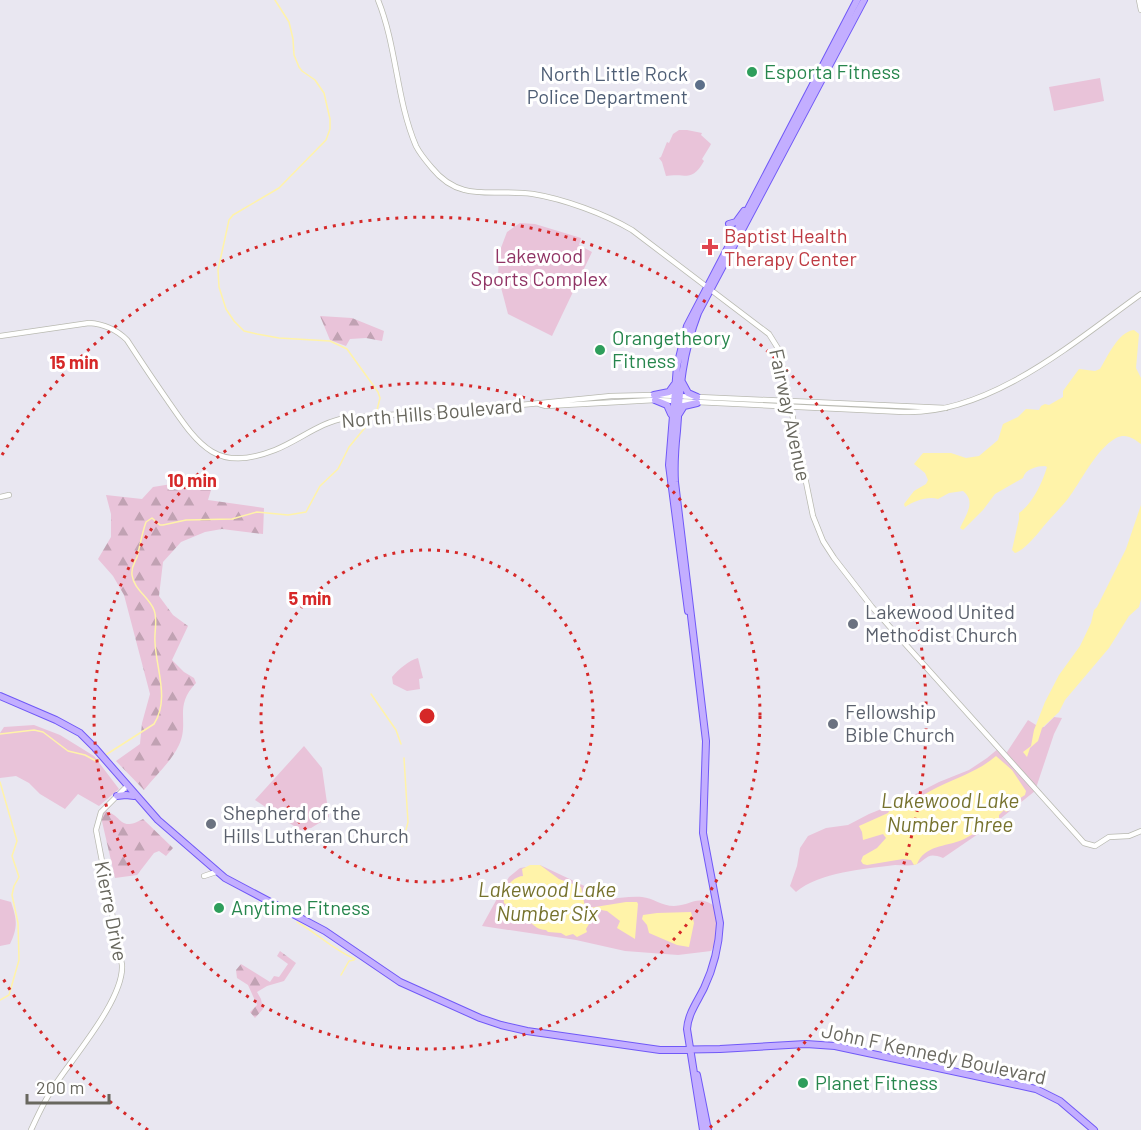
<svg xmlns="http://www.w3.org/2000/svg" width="1141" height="1130" font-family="Barlow,sans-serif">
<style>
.forest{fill:url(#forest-firs)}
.green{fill:#e9c3d9}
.water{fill:#fff3a9}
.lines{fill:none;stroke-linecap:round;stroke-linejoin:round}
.stream{stroke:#fff3a9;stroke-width:1.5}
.secondary-casing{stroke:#b9bab1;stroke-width:6}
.primary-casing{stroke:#7059f7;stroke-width:8}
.secondary{stroke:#fff;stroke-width:4.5}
.primary{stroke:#c3aeff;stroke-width:6}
.ring{fill:none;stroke:#d62828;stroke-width:3;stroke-dasharray:3 6}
.leisure-dot{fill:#2e9e5b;stroke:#fff;stroke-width:2}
.service-dot{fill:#5c6f8a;stroke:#fff;stroke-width:2}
.health-dot{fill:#e0444e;stroke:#fff;stroke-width:2}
.worship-dot{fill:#6b7280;stroke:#fff;stroke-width:2}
.labels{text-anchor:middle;stroke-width:6;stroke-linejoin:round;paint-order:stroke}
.leisure-label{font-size:20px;fill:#27864d;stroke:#fff;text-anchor:start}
.service-label{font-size:20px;fill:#4e5e75;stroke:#fff;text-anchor:end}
.health-label{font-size:20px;fill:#be3a42;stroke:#fff;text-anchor:start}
.park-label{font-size:20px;fill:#903465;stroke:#fff}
.street-label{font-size:20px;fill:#68675e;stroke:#fff}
.worship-label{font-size:20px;fill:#5b616d;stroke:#fff;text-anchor:start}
.water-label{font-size:21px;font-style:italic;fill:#76722d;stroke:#fff}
.centre{fill:#d62828;stroke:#fff;stroke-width:3}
.ring-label{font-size:18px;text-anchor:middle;font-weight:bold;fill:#d62828;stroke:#fff;stroke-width:6;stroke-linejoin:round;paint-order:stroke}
</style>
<defs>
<pattern id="forest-firs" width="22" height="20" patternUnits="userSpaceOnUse" patternTransform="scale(1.5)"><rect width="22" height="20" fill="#e9c3d9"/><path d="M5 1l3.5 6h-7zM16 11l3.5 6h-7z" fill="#c1a2b3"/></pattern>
</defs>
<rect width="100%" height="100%" fill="#e9e7f1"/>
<path class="forest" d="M320,316L352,318L384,331L382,341L366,338L350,339L346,346L330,340Z
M215,477L208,500L264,508L263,534L222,529L205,532L181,542L163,562L159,596L173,615L188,626L172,660L184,672L194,678L196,683C173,707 190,721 179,745C171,762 155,776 144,790L116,761L140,744L142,723L150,694L124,595L113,576L98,559L111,537V514L106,495L142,499L153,487Z
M104,811C123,814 118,833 143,819L173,848L166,856L159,851L154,853L137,875L115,878L101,817Z
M280,951L296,963L284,981L267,986L257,992L261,999L263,1009L255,1018L250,1012L257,1005L248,985L237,978L236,970L241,964L270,982L274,976L279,977L288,964L277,956Z"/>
<path class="green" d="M1100,78L1104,101L1054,111L1049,87Z
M679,130H687L702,133L701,135L711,144L710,146L702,159L704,161C692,183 684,173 666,176L662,162L659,158L661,157L667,142L669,143L673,134Z
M520,223L535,224L581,238L579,245L592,252L552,336L508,314L498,276L499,253L507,232Z
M418,658L423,678L419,679L420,689L407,691L393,684L392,677C399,669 408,661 418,658Z
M1054,717L1062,718L1054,734L1035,791L1000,819L943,858C925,851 928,861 914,865C908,866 901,865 895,865C865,869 819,872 796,892L790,886L797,866L800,848L808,836L826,828L848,825L869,814L904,800L939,782L969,770L987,758L999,748L1005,755L1028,720L1036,725L1044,727Z
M34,725L60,735L94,756L119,789L99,806L78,794L65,809L40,794L29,783L16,776L0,778V733L4,727Z
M304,746L322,768L329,817L311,828L300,830L255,800Z
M540,865L595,891L605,899C617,899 630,896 642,897C653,898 662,906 674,906C695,905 695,893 718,908L720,934L711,951L678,955L625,951L576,940L482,926L509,877L520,868Z
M0,899L11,902C17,920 18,927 10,944L0,946Z"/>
<path class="water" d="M1134,330L1139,334L1136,368L1141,378V444C1133,438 1126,433 1116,438C1095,450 1081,482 1067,500C1058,511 1047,521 1039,532C1033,539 1024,550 1015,553L1012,550L1019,519V513C1032,504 1042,484 1047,467L1045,466C1037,466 1025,469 1023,478L995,494L983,510L963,530L960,528C965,516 977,502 963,491L949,493L938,499C928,496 914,501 905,507L904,504L914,491L926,484L928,480L925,473L914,464L923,453H951L966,458L979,456L998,440L1003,424L1018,417L1026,409L1039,410L1041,406L1045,404L1049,405L1063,397V391L1079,369L1095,371L1100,369C1108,356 1118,332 1134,330Z
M1141,505V599L1139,607L1129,616L1109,648L1065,700L1059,712L1042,728L1038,741L1030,748L1027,757L1023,752L1031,746L1034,730L1045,702L1059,675L1080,646L1091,623L1094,610L1097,607L1126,549Z
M996,756L1012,770L1026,791L1025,795L1014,802L1015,806L1006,812L1004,810L999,815V819L987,826L985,824C980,830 969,837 962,840C945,847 925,845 917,864L914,865L911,860L903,859L867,865L863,864L861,861L863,856L877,848L886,838L883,834L863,840L862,832L859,826L888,813L891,808C909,805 922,795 938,787C960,776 977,772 996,756Z
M530,865H540L559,879L581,887L585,907L583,920L586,924H589L586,929L587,932L577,937L573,934L566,936L561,933L548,932L546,930C531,929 529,917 518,909C514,906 508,906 504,903C502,891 511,877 523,876L522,869Z
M626,902H637L638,904L635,939L617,928L620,921L607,911L589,908Z
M691,912L694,923L689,947L677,945L649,933L647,925L642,919L643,915L657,913Z"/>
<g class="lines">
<path class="stream" d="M275,0L289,22L293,39L294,55L299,67L302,71L315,80L324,93L330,119V129L326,140L279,188L233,215L229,220L218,270L219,287L226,309L234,321L244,331L257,334L279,338L330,341L347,349L378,392L380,398L376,414
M371,694L396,730L401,744
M0,734L34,730L43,732L68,751L85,755L96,761L100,759
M104,756L154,724C170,699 156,669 155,642C154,632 158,620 154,610C149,597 134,590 132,575C131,567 134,564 137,557C140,546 142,533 146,522L152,518L160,525H163L186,520L232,519L257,512L288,515L306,512L320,486L338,469L349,447L373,418
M0,782L17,841L12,856L19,877L14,886L12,895L18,923L19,960L9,995L0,1000
M402,846L408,822L404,758
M297,922C317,933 333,950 355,959
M341,975L349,961L354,960"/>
<g class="secondary-casing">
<path id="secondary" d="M378,0C397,47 396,99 416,146C420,154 426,161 432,168C461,204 494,188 533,194C564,199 605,214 632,230L769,334L779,350L813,516L823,541L834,558L872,607L1084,843L1095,846L1109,837L1129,836L1141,831
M1139,0L1141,10
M0,336L89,323C104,324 116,329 127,340C140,360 154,381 168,401C199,446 216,473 275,450C300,440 320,422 346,418L500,407L611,396L654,395L946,408
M539,404L546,406L655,400L904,412C990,415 1074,342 1141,294
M0,497L9,495
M204,876L216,872
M31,1130C38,1115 45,1099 55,1085C74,1056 124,999 122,965L96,830L101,812L127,786"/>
</g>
<g class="primary-casing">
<path id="primary" d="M729,224L736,222L744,211
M682,382L688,393L697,397
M654,395L669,392L674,385
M655,400L667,405L671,414
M679,414L684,406L697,403
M688,611L669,465L677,366L687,326L857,0
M0,696L56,720L80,733L95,748L158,820L225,878L325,931L400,982L480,1018L501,1025L527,1031L660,1050L720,1049L806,1044L835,1046L1036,1089L1060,1101L1094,1130
M117,796L126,795L134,796
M697,1075L708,1130
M703,1130L687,1029C688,1014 697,1002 704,988C713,969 719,945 720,923L703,833L706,741L675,482C674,465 675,449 677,431C680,388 682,355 698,313L864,0"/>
</g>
<use href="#secondary" class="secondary"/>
<use href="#primary" class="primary"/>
</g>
<g class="ring">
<circle cx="427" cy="716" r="166"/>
<circle cx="427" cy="716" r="333"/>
<path d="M148 1130A499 499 0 0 1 2 977M2 455A499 499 0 1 1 706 1130"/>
</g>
<g class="leisure-dot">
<circle cx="752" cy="72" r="6"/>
<circle cx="600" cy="350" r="6"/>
<circle cx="219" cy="908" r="6"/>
<circle cx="803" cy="1083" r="6"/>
</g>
<circle class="service-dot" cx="700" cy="85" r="6"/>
<path class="health-dot" d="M707 238h6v6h6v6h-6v6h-6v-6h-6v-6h6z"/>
<g class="worship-dot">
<circle cx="853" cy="624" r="6"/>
<circle cx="833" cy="724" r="6"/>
<circle cx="211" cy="824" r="6"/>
</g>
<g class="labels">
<g class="leisure-label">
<text x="764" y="79">Esporta Fitness</text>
<text x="612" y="345">Orangetheory<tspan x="612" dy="23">Fitness</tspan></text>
<text x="231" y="915">Anytime Fitness</text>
<text x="815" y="1090">Planet Fitness</text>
</g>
<g class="service-label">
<text x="688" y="81">North Little Rock<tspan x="688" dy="23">Police Department</tspan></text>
</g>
<g class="health-label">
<text x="724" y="243">Baptist Health<tspan x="724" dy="23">Therapy Center</tspan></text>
</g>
<g class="park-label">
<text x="539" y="263">Lakewood<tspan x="539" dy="23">Sports Complex</tspan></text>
</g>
<g class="street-label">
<text transform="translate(432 413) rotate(-5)" y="7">North Hills Boulevard</text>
<text transform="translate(790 415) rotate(78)" y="7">Fairway Avenue</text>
<text transform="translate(111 911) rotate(79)" y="7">Kierre Drive</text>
<text transform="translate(934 1054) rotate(12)" y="7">John F Kennedy Boulevard</text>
</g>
<g class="worship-label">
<text x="865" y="619">Lakewood United<tspan x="865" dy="23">Methodist Church</tspan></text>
<text x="845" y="719">Fellowship<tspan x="845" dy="23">Bible Church</tspan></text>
<text x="223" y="820">Shepherd of the<tspan x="223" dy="23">Hills Lutheran Church</tspan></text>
</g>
<g class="water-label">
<text x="950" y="808">Lakewood Lake<tspan x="950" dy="24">Number Three</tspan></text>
<text x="547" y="897">Lakewood Lake<tspan x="547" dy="24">Number Six</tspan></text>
</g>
</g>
<circle cx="427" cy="716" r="9" class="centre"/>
<g class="ring-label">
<text x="74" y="369">15 min</text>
<text x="192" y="487">10 min</text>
<text x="310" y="605">5 min</text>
</g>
<path d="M27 1094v9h82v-9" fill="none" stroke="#68675e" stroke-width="3"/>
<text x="36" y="1094" font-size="18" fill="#68675e" stroke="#ffffff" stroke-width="4.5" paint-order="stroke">200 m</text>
</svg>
